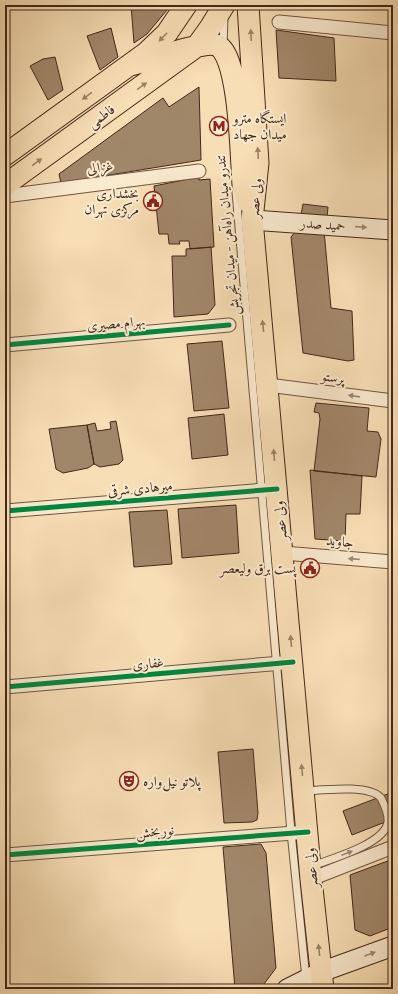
<svg xmlns="http://www.w3.org/2000/svg" width="398" height="994" font-family="'Gentium Book Plus',Amiri,serif">
<style>
.building{fill:#a1876a;stroke:#422819}
.lines{fill:none;stroke-linecap:round;stroke-linejoin:round}
.lane-casing{stroke:#705640;stroke-width:9}
.street-casing{stroke:#705640;stroke-width:15}
.secondary-casing{stroke:#422819;stroke-width:21}
.primary-casing{stroke:#422819;stroke-width:23}
.lane{stroke:#faeacf;stroke-width:7}
.street{stroke:#faeacf;stroke-width:13}
.secondary{stroke:#faeacf;stroke-width:19}
.primary{stroke:#f8deb5;stroke-width:21}
.cycleway-casing{stroke:#faeacf;stroke-width:8}
.cycleway{stroke:#00873e;stroke-width:5}
.oneway{fill:#9d8367}
.oneway2{fill:#9e8974}
.labels{text-anchor:middle;stroke-width:4;stroke-linejoin:round;paint-order:stroke}
.street-label{font-size:14px;fill:#422819;stroke:#faeacf}
.poi-label{font-size:14px;fill:#422819;stroke:#faeacf;text-anchor:start}
</style>
<rect width="100%" height="100%" fill="#f8deb5"/>
<filter id="stains"><feTurbulence type="fractalNoise" baseFrequency=".005" numOctaves="4"/><feColorMatrix values="0 0 0 0 .2 0 0 0 0 .09 0 0 0 0 .02 0 0 0 .5 -.17"/></filter>
<radialGradient id="worn" r=".72"><stop offset=".6" stop-color="#630" stop-opacity="0"/><stop offset="1" stop-color="#630" stop-opacity=".3"/></radialGradient>
<path class="building" d="M131,5H168L167,10L147,34L134,43Z
M111,28L118,57L100,70L87,36Z
M276,30L334,38L336,81L279,78Z
M55,57L63,90L48,100L30,66L43,59Z
M199,87L201,160L61,183L59,174L163,98L169,107Z
M199,177V180L210,179L214,247L190,249L189,241H179L180,244H169L168,234H159L154,186Z
M303,204L328,207L327,218L301,215Z
M324,230L331,308L352,311L354,360L348,361L303,353L291,237L295,232Z
M211,247L215,305L208,314L174,317L172,256H186V249Z
M222,341L229,408L194,411L187,344Z
M316,403L369,408L367,431L378,432L381,439L376,477L314,471L320,419L319,413L314,412Z
M224,414L228,455L192,459L188,418Z
M116,421L123,460L119,464L100,467L94,464L87,425L95,423L97,431L111,429L110,422Z
M87,425L94,464L88,468L63,473L56,469L49,429Z
M310,470L362,476L360,514H346L345,541L315,539Z
M236,505L239,553L182,558L178,509Z
M167,510L172,564L134,567L129,512Z
M253,749L258,813L257,820L252,822L224,823L218,752Z
M393,792V819L352,835L343,811Z
M261,844L266,853L276,968L261,988L235,989L223,847Z
M393,859V927L370,936L355,930L350,875Z"/>
<g class="lines">
<g class="lane-casing">
<path id="lane" d="M223,47L224,17
M236,192L291,832L306,979
M305,791C322,790 370,784 381,798C384,804 389,815 388,822C385,844 331,859 312,866"/>
</g>
<g class="street-casing">
<path id="street" d="M279,22L393,33
M5,196L199,171
M5,345L229,325
M268,385L393,401
M5,511L277,489
M283,553L393,562
M5,687L293,662
M5,855L308,832
M311,879L393,847"/>
</g>
<g class="secondary-casing">
<path id="secondary" d="M252,220L393,230
M287,989L321,972L393,946"/>
</g>
<g class="primary-casing">
<path id="primary" d="M248,5L258,163L252,220L311,879L323,989
M130,65C147,61 203,41 216,45C240,52 241,160 243,185L248,202
M5,155L146,53L167,33L186,5
M5,185L197,46L210,28L224,5"/>
</g>
<use href="#lane" class="lane"/>
<use href="#street" class="street"/>
<use href="#secondary" class="secondary"/>
<use href="#primary" class="primary"/>
<g class="cycleway-casing">
<path id="cycleway" d="M5,345L229,325
M5,511L277,489
M5,687L293,662
M5,855L308,832"/>
</g>
<use href="#cycleway" class="cycleway"/>
</g>
<defs><path id="oneway-solid" d="M-6-.8H1V-3.2L6.5 0L1 3.2V.8H-6Z"/></defs>
<g class="oneway">
<use href="#oneway-solid" transform="translate(251 35) rotate(-93)"/>
<use href="#oneway-solid" transform="translate(163 37) rotate(134)"/>
<use href="#oneway-solid" transform="translate(142 86) rotate(-36)"/>
<use href="#oneway-solid" transform="translate(87 96) rotate(144)"/>
<use href="#oneway-solid" transform="translate(258 153) rotate(-93)"/>
<use href="#oneway-solid" transform="translate(37 162) rotate(-36)"/>
<use href="#oneway-solid" transform="translate(263 326) rotate(-96)"/>
<use href="#oneway-solid" transform="translate(274 455) rotate(-95)"/>
<use href="#oneway-solid" transform="translate(291 641) rotate(-95)"/>
<use href="#oneway-solid" transform="translate(302 770) rotate(-95)"/>
<use href="#oneway-solid" transform="translate(319 950) rotate(-96)"/>
</g>
<g class="oneway2">
<use href="#oneway-solid" transform="translate(361 227) rotate(4)"/>
<use href="#oneway-solid" transform="translate(354 396) rotate(-172)"/>
<use href="#oneway-solid" transform="translate(354 559) rotate(-175)"/>
<use href="#oneway-solid" transform="translate(347 853) rotate(-21)"/>
<use href="#oneway-solid" transform="translate(370 954) rotate(-20)"/>
</g>
<defs>
<g id="metro-ring" transform="scale(1)"><circle r="9.5" fill="#faeacf" stroke="#8f2418" stroke-width="1.5"/><path d="M-5.5 5V-5H-3L0 0L3-5H5.5V5H3V-.5L0 4L-3-.5V5Z" fill="#8f2418"/></g>
<g id="civic-ring" transform="scale(1)"><circle r="9.5" fill="#faeacf" stroke="#8f2418" stroke-width="1.5"/><path d="M-.6-6.5H3V-4.5H.6V-3L4-1V1h2V6H-6V1h2V-1L-.6-3ZM-1.2 2.5V6h2.4V2.5Z" fill="#8f2418"/></g>
<g id="theatre-ring" transform="scale(1)"><circle r="9.5" fill="#faeacf" stroke="#8f2418" stroke-width="1.5"/><path d="M-5-5.5Q0-4 5-5.5V0Q5 5 0 6Q-5 5-5 0ZM-3.3-2.5H-1v1.5H-3.3ZM1-2.5H3.3v1.5H1ZM-2.8 1Q0 5.5 2.8 1Z" fill="#8f2418"/></g>
</defs>
<g fill-rule="evenodd">
<use href="#metro-ring" x="219" y="126"/>
<use href="#civic-ring" x="153" y="201"/>
<use href="#civic-ring" x="310" y="568"/>
<use href="#theatre-ring" x="129" y="781"/>
</g>
<g class="labels">
<g class="street-label">
<text transform="translate(101 116) rotate(-36)" y="5">فاطمی</text>
<text transform="translate(100 167) rotate(-7)" y="5">غزالی</text>
<text transform="translate(255 198) rotate(-85)" y="5">ولی عصر</text>
<text transform="translate(323 224) rotate(4)" y="5">حمید صدر</text>
<text transform="translate(227 235) rotate(-95)" y="5">تندرو میدان راه‌آهن - میدان تجریش</text>
<text transform="translate(116 323) rotate(-5)" y="5">بهرام مصیری</text>
<text transform="translate(333 377) rotate(8)" y="5">پرستو</text>
<text transform="translate(140 488) rotate(-5)" y="5">میرهادی شرقی</text>
<text transform="translate(280 521) rotate(-96)" y="5">ولی عصر</text>
<text transform="translate(340 541) rotate(5)" y="5">جاوید</text>
<text transform="translate(148 663) rotate(-5)" y="5">غفاری</text>
<text transform="translate(155 831) rotate(-5)" y="5">نوربخش</text>
<text transform="translate(311 868) rotate(-95)" y="5">ولی عصر</text>
</g>
<g class="poi-label">
<text x="233" y="123">ایستگاه مترو<tspan x="233" dy="16">میدان جهاد</tspan></text>
<text x="139" y="198" text-anchor="end">بخشداری<tspan x="139" dy="16">مرکزی تهران</tspan></text>
<text x="296" y="573" text-anchor="end">پست برق ولیعصر</text>
<text x="143" y="786">پلاتو نیل‌واره</text>
</g>
</g>
<rect width="398" height="994" fill="none" stroke="#f8deb5" stroke-width="20"/>
<rect x="6" y="6" width="386" height="982" fill="none" stroke="#422819" stroke-width="2"/>
<rect x="10" y="10" width="378" height="974" fill="none" stroke="#422819"/>
<rect width="100%" height="100%" filter="url(#stains)"/>
<rect width="100%" height="100%" fill="url(#worn)"/>
</svg>
